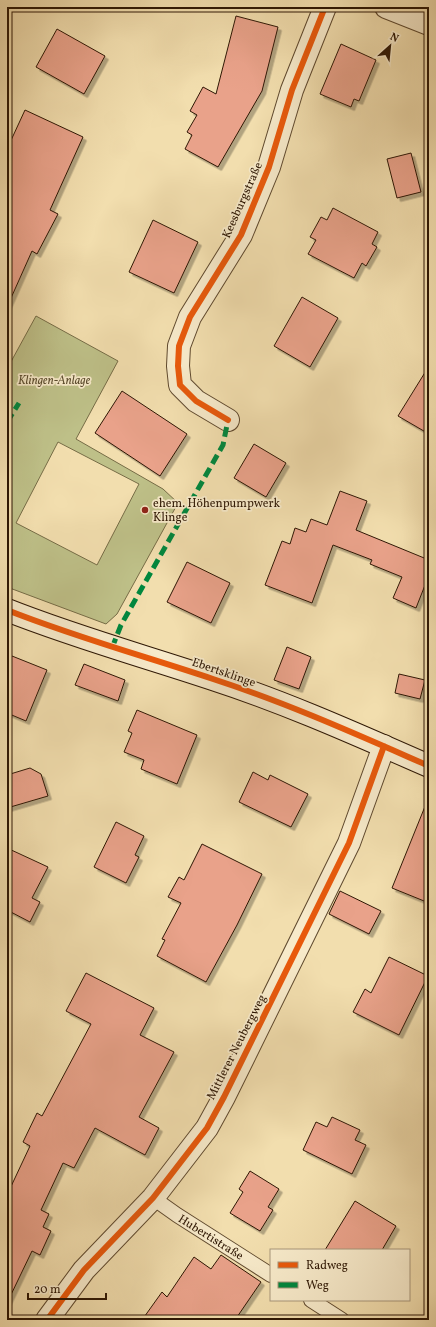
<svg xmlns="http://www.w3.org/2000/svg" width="436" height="1327" font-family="Vollkorn,serif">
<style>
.green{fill:#bec088;stroke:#766c46;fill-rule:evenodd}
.building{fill:#e9a28a;stroke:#2e1704;filter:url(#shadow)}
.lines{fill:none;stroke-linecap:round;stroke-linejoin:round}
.lane-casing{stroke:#5f492e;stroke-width:16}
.street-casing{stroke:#5f492e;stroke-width:24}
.secondary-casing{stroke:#2e1704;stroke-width:24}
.lane{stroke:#f7eaca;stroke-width:14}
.street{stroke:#f7eaca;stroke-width:22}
.secondary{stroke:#f7eaca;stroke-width:22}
.quiet{stroke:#00873e;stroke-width:5;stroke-dasharray:10 5;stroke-linecap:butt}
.cycleway-casing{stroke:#f7eaca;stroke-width:8}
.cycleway{stroke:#e8590c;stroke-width:6}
.poi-dot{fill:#8f2418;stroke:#f7eaca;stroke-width:1.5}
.labels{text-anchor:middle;stroke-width:3.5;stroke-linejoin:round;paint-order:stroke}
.street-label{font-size:12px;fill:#2e1704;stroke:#f7eaca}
.park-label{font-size:12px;font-style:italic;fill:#594a2c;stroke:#f7eaca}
.poi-label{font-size:12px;fill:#2e1704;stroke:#f7eaca;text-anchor:start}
</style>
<defs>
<filter id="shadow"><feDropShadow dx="3.5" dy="3.5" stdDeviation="0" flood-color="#0004"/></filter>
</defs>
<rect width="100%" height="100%" fill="#f2deae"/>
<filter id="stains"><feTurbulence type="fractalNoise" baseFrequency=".005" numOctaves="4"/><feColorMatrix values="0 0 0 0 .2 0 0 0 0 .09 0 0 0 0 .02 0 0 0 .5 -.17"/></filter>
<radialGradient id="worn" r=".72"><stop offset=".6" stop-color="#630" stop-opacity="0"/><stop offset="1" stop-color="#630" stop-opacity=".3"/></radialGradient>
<path class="green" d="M36,316L118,361L76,439L163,489L178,503L117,614L106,624L7,587V369ZM58,442L139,484L97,565L16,523Z"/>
<path class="building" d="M236,16L278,27L262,91L218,167L185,149L192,135L187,132L197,115L190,111L203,87L216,94Z
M57,29L105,56L84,94L36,67Z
M341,44L376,60L359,101L354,99L351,107L320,94Z
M25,110L83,137L50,210L58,214L37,254L32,251L7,307V149Z
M411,153L421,192L397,198L387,159Z
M333,208L378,232L372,244L377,247L366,266L362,263L354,278L308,254L316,240L310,237L321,217L327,220Z
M153,220L198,242L174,293L129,272Z
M302,297L338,318L310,367L274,346Z
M429,366V434L398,416Z
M122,391L187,434L160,476L95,433Z
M254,444L286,463L266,497L234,478Z
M340,491L367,501L356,530L429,560V575L416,608L393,598L402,577L370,564L372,560L333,545L312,603L265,585L282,541L290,544L295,528L306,532L311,519L327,525Z
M187,562L230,583L211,623L167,602Z
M287,647L311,657L299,689L274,680Z
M7,654L47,670L26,721L7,713Z
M84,664L125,680L118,701L75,685Z
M399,674L425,680L420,699L395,693Z
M137,710L197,735L177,784L141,769L144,760L124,752L132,733L128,731Z
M30,768L41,774L48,796L7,808V775Z
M253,772L268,780L270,775L308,794L291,827L239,802Z
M428,799H429V903L392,888Z
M116,822L144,836L135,855L139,857L126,883L94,867Z
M202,844L262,874L237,925L206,982L157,956L165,940L162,939L181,903L168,897L179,877L184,880Z
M7,848L48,867L32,898L40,902L30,922L7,910Z
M340,891L381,911L369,934L329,914Z
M389,957L428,976L399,1035L353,1012L365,989L371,993Z
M86,973L154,1008L140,1035L174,1052L139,1117L159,1128L145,1155L95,1128L74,1168L63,1163L41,1210L49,1214L43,1227L51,1231L40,1255L32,1251L7,1303V1195L30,1146L23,1142L37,1113L42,1116L91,1024L66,1011Z
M332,1117L360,1130L355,1140L366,1145L352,1174L303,1150L316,1122L327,1127Z
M250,1171L279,1189L268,1207L273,1210L260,1231L230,1213L243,1192L239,1189Z
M355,1201L396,1226L382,1250H325Z
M221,1255L261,1282L235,1320H142L162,1292L167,1297L194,1257L211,1269Z"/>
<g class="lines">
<g class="lane-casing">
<path id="lane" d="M153,1198L177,1215L271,1275
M311,1300L342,1320"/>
</g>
<g class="street-casing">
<path id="street" d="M386,7L429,24
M228,420L196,401L180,385L178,366L179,346L190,317L241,235L269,167L292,90L325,7
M47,1320L84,1270L153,1198L207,1128L224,1097L349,843L384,746"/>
</g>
<g class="secondary-casing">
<path id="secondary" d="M7,610C75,637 144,656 213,679C287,703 358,735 429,766"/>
</g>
<use href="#lane" class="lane"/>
<use href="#street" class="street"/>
<use href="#secondary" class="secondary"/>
<path class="quiet" d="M7,422L19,403
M112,648L121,625L223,445L228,420"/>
<g class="cycleway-casing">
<path id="cycleway" d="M228,420L196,401L180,385L178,366L179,346L190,317L241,235L269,167L292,90L325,7
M7,610C75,637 144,656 213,679C287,703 358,735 429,766
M47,1320L84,1270L153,1198L207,1128L224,1097L349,843L384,746"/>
</g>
<use href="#cycleway" class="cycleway"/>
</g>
<circle class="poi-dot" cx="145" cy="510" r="4"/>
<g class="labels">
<g class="street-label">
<text transform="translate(242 200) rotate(-66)" y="4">Keesburgstraße</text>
<text transform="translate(224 672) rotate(19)" y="4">Ebertsklinge</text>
<text transform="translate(236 1047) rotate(-63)" y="4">Mittlerer Neubergweg</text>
<text transform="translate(211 1237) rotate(32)" y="4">Hubertistraße</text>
</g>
<g class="park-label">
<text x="54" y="384">Klingen-Anlage</text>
</g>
<g class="poi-label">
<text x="153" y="507">ehem. Höhenpumpwerk<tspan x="153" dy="14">Klinge</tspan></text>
</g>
</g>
<rect width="436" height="1327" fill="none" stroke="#f2deae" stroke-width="24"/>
<rect x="8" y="8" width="420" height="1311" fill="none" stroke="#2e1704" stroke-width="2"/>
<rect x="12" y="12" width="412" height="1303" fill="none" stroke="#2e1704"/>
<rect x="270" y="1249" width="140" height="52" fill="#f7eaca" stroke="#a7967b"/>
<rect x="278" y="1262" width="20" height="6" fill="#e8590c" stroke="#a7967b"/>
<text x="306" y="1269" font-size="12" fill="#2e1704">Radweg</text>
<rect x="278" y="1282" width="20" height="6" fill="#00873e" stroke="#a7967b"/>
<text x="306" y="1289" font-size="12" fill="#2e1704">Weg</text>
<g transform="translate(390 46) rotate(27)" stroke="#f7eaca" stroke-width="3" paint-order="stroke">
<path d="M0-3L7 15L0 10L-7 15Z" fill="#2e1704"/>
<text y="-6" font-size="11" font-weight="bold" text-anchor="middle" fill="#2e1704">N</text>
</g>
<path d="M28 1293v6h78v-6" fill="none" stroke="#2e1704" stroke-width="2"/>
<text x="34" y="1293" font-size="12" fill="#2e1704" stroke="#f7eaca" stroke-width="3" paint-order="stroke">20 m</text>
<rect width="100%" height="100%" filter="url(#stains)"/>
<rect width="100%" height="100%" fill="url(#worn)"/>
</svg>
